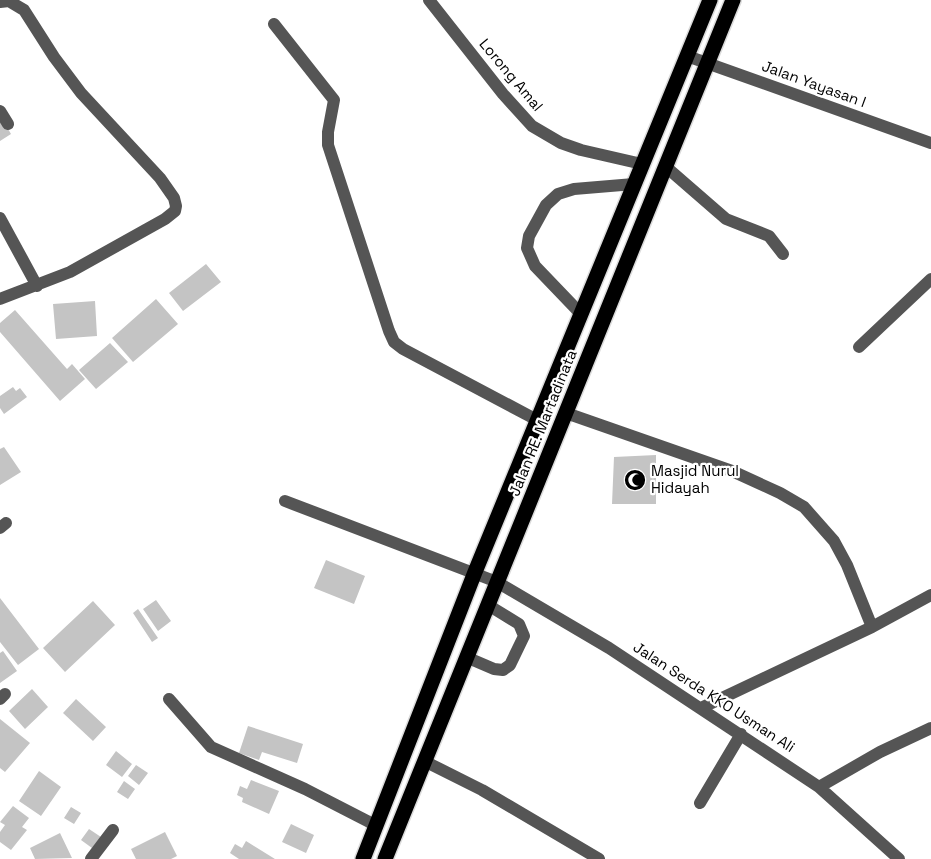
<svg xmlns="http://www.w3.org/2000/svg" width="931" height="859" font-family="'Space Grotesk',sans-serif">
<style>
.building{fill:#c4c4c4}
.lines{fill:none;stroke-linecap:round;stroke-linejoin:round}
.highway-casing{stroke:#dbdbdb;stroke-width:18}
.minor{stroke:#555;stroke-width:12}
.highway{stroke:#000;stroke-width:15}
.labels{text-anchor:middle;stroke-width:4.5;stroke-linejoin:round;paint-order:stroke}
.street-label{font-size:15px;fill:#000;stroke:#fff}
.poi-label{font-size:15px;fill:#000;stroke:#fff;text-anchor:start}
</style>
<rect width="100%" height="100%" fill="#fff"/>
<path class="building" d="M0,115L11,134L0,141Z
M206,264L221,282L183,311L169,293Z
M156,299L178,324L133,362L112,338Z
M95,301L97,336L56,339L53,304Z
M15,310L67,369L72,364L85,379L60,401L0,332V323Z
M110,343L128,362L96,389L79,370Z
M13,387L16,391L20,388L27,397L4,414L0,408V396Z
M4,447L21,472L0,485V449Z
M656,455V504H612L614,457Z
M326,560L365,576L354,604L314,588Z
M0,598L39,649L18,665L0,642Z
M156,600L171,621L158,631L143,609Z
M93,601L115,625L65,672L43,648Z
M138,609L158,638L152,642L133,613Z
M3,651L17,671L0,683V653Z
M32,689L48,707L25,729L9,711Z
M76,699L106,727L93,741L63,713Z
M0,719L30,743L5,772L0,768Z
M248,726L303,744L297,763L262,752L259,760L239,753Z
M116,751L132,764L122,777L106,765Z
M136,765L148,773L139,785L128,776Z
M39,771L61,787L41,816L19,801Z
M251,780L279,791L269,814L242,802L243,798L237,795L240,786L247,789Z
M124,781L135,789L128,799L117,792Z
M13,806L29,818L22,827L27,830L11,850L0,842V832L5,825L0,822Z
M71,807L81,813L74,824L64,818Z
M291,824L314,835L306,853L282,842Z
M89,829L101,837L92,848L81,840Z
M165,832L177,856L171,859H136L131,849Z
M60,833L72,858L35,859L30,848Z
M246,841L275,859H239L230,853L235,844L242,848Z"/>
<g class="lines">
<g class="highway-casing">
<path id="highway" d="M363,859L475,572L710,0
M385,859L733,0"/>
</g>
<path class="minor" d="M429,0L503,94L532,126L561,143L581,150L642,164
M0,2L9,1L24,10L54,57L81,93L160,178L174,198L176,206L175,211L165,219L70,272L0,299
M274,24L334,100L328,132V145L389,331L394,342L403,349L537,420
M687,56L931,143
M0,111L8,124
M665,166L726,219L769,236L783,254
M0,218L37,286
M581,314L535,266L527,248L529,236L546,205L558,194L574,189L634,184
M859,347L931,279
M566,413L732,471L780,493L804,507L834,541L847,565L872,627
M285,501L497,582L609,648L819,787L899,859
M0,528L6,523
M466,657L494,669L503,670L510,665L524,636L519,624L488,605
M0,699L5,694
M169,699L211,747L305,789L377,826
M701,708L872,627L931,595
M424,761L482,790L599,859
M819,787L880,752L931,728
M700,803L741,734
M91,859L113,830"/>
<use href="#highway" class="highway"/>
</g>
<defs>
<g id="mosque-disc" transform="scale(1.125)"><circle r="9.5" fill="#000" stroke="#fff"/><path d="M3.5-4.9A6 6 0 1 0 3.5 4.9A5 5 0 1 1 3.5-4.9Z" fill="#fff"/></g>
</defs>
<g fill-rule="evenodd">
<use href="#mosque-disc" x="635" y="480"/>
</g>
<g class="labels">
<g class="street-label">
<text transform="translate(511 75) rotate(50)" y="5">Lorong Amal</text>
<text transform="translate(814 84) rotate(20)" y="5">Jalan Yayasan I</text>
<text transform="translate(543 423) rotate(-68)" y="5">Jalan RE. Martadinata</text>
<text transform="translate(714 697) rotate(33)" y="5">Jalan Serda KKO Usman Ali</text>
</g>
<g class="poi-label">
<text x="651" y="476">Masjid Nurul<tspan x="651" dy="17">Hidayah</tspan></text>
</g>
</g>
</svg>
